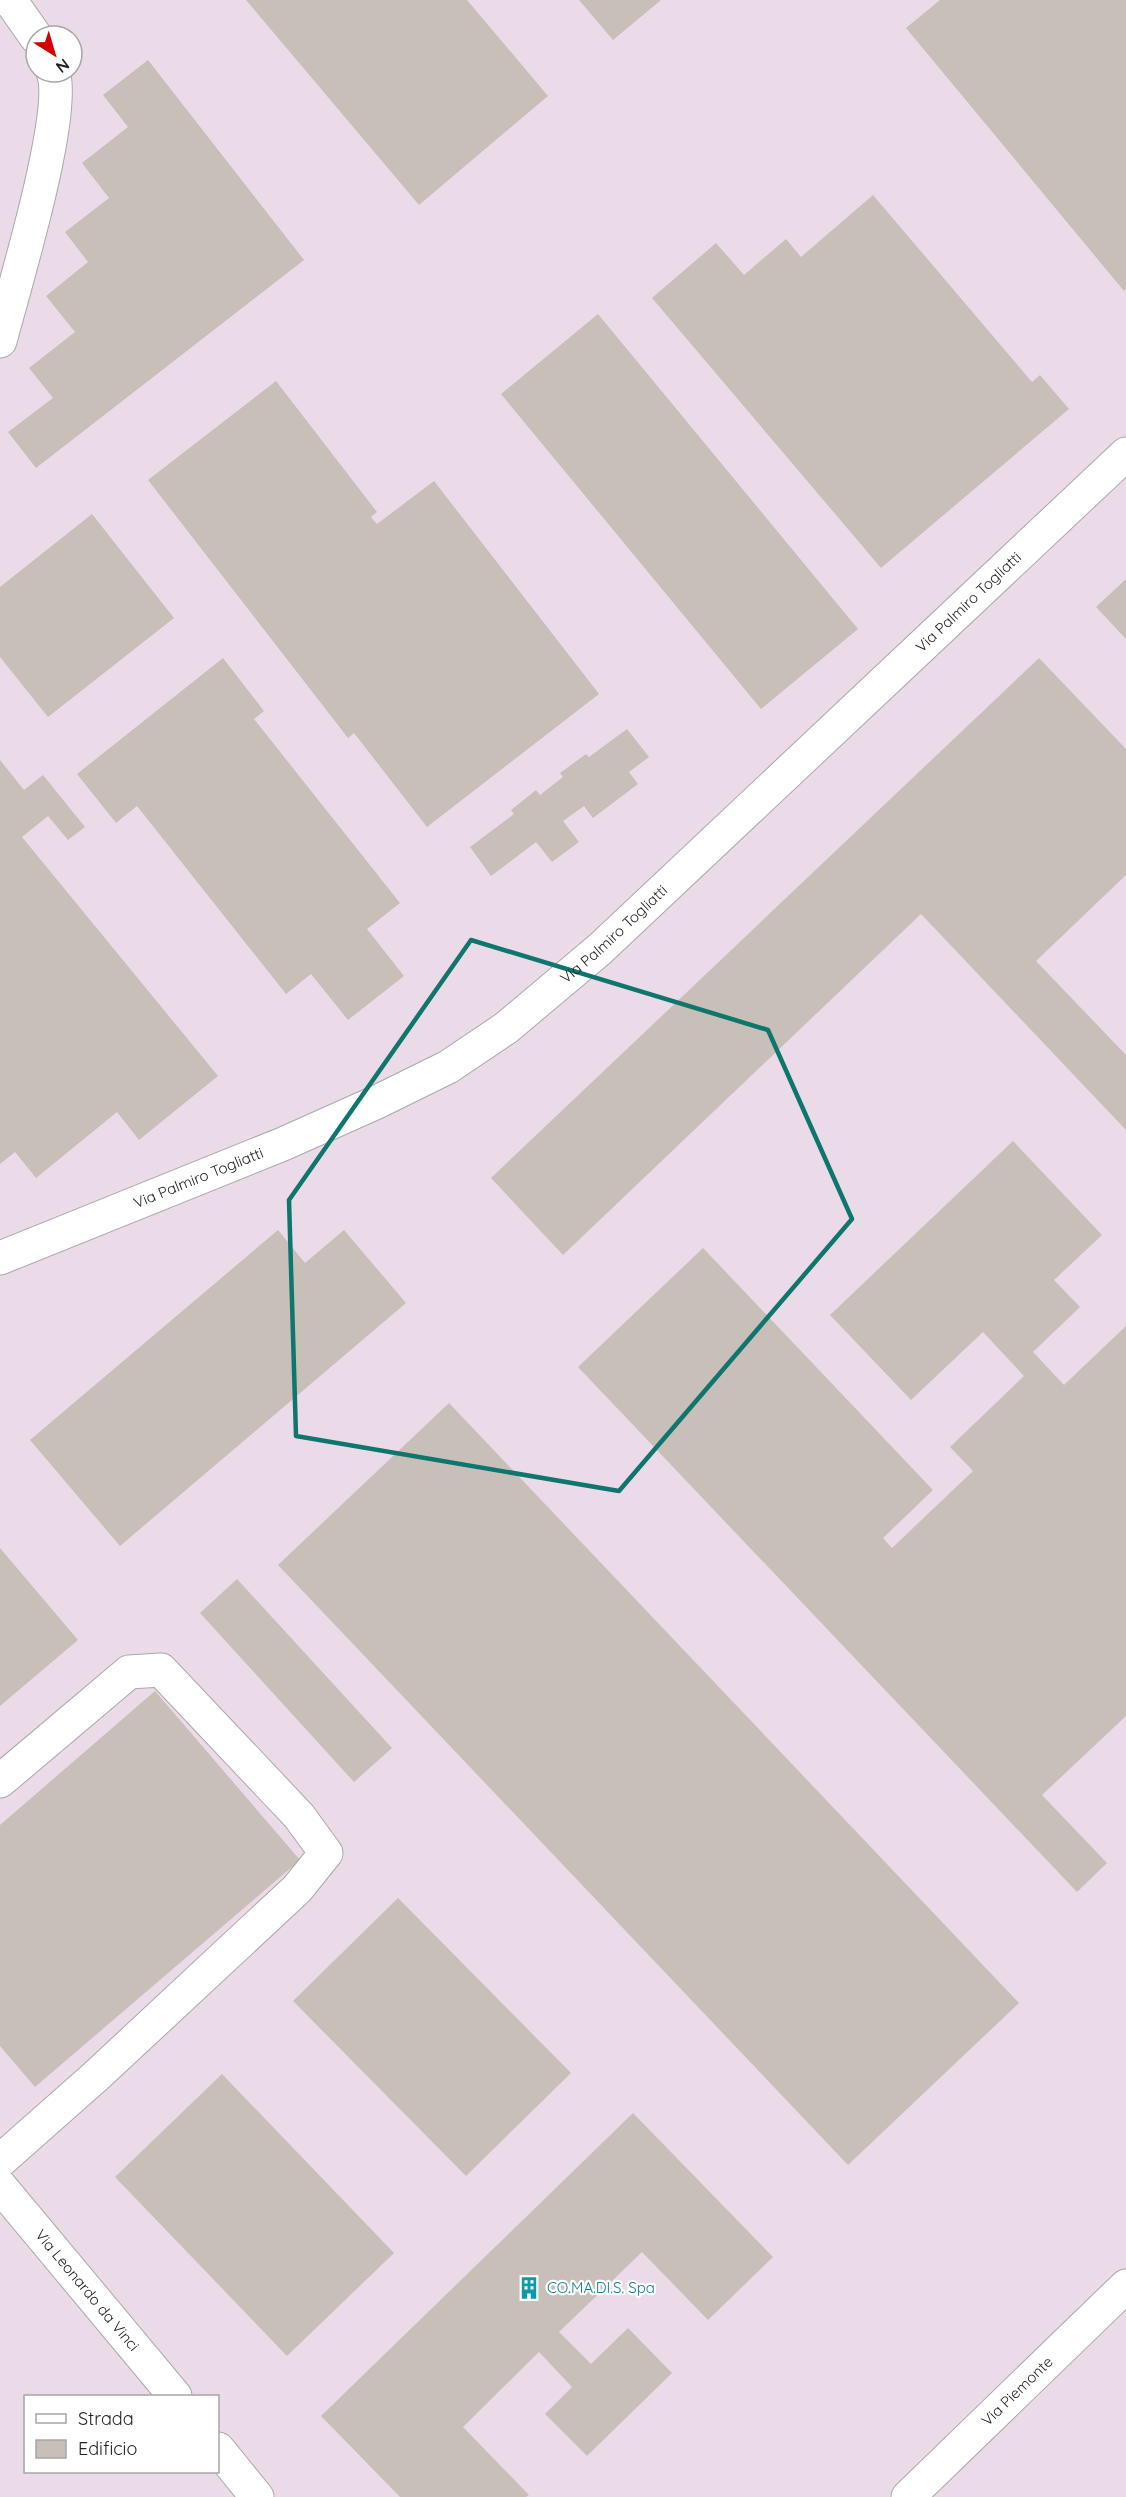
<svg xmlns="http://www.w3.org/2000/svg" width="1126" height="2497" font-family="Quicksand,sans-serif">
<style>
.industrial{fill:#ebdbe8;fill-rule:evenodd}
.building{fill:#c7bfb8}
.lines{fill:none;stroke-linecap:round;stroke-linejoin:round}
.minor-casing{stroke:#a9a9a9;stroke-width:35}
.minor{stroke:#fff;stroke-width:33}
.marked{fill:none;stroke:#0f766e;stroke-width:4.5;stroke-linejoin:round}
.labels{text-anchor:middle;stroke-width:4.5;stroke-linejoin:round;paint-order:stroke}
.street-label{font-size:15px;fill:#222;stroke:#fff}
.culture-label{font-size:15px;fill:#0d838f;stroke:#fff;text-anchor:start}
</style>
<rect width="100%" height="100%" fill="#f2efe9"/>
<path class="industrial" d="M0,0H1126V2497H0ZM36,36H72V72H36ZM26,2396H218V2472H26Z"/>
<path class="building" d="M246,0H467L548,96L419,205Z
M579,0H661L613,40Z
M940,0H1126V289L1124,291L906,28Z
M148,60L304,260L36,468L8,432L53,398L29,368L75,332L46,296L88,262L65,232L109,198L82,163L128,127L103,95Z
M873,195L1032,382L1040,375L1069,409L881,568L652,298L716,243L744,275L786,239L801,257Z
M598,314L858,629L761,709L501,394Z
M276,381L377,512L371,517L377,524L434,481L599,694L427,827L354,733L348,738L148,480Z
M92,514L174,618L48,717L0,657V587Z
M1126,579V639L1096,607Z
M223,658L264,711L254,719L400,903L367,929L404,976L348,1020L311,974L286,994L137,806L116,823L77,774Z
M1039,658L1126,749V875L1036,961L1126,1055V1130L921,914L563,1255L491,1178Z
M627,729L649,757L629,772L638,784L593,818L584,806L563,821L579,842L552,862L536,842L491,876L470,847L514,814L511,810L536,790L540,795L563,777L560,773L586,754L589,757Z
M0,760L24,790L43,775L85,827L68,840L48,816L22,837L218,1076L139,1140L117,1112L36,1178L15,1152L0,1164Z
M1013,1141L1102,1235L1054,1280L1080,1307L1033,1352L1064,1385L1126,1326V1716L1042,1795L1107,1863L1077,1892L578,1367L703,1248L933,1490L883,1538L892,1548L973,1471L950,1447L1024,1376L983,1332L911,1400L830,1315Z
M278,1230L305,1263L344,1230L406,1303L120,1546L30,1440Z
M449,1403L1019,2003L848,2165L278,1565Z
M0,1548L78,1640L0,1706Z
M237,1579L392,1748L354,1782L200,1613Z
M155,1691L300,1860L35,2087L0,2046V1825Z
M398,1898L571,2073L466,2176L293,2001Z
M222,2074L394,2253L287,2356L115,2177Z
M633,2113L773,2257L708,2320L642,2252L559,2332L591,2364L628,2328L672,2373L587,2456L545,2414L572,2387L539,2352L463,2427L529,2495L526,2497H400L321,2416Z"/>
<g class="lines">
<g class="minor-casing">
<g id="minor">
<path d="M10,0L36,37"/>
<path d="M0,341C13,291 68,112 53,72"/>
<path id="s1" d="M0,1258L283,1144L377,1102L448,1067L506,1028L600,949L1126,454"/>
<path d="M0,1781L129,1672L161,1670L299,1816L326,1853L297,1889L95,2077L0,2161"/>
<path id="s2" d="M0,2186L175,2396"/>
<path d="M218,2449L257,2497"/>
<path id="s3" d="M908,2497L1126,2286"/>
</g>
</g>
<use href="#minor" class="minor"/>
</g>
<path class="marked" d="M471,940L768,1030L852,1219L619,1491L296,1436L289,1200Z"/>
<defs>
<g id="building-bare" transform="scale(1.8)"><path d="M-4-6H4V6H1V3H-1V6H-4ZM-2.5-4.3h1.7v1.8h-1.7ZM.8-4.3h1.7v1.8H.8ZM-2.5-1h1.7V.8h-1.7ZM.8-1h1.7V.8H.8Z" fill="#0f9aa8" stroke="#fff" stroke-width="2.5" paint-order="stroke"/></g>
</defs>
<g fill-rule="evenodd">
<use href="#building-bare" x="529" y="2288"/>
</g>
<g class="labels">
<g class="street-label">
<text dy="5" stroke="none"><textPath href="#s1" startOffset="1186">Via Palmiro Togliatti</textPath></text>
<text dy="5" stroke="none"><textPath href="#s1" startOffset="700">Via Palmiro Togliatti</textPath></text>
<text dy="5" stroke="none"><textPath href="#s1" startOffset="214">Via Palmiro Togliatti</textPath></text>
<text dy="5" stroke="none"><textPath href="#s2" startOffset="136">Via Leonardo da Vinci</textPath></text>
<text dy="5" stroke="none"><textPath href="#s3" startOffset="152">Via Piemonte</textPath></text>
</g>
<g class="culture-label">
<text x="547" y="2293">CO.MA.DI.S. Spa</text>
</g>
</g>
<rect x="24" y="2395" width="195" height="78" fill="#ffffff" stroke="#a7a7a7" stroke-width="1.5"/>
<rect x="36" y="2414" width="30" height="9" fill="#ffffff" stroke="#a7a7a7" stroke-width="1.5"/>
<text x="78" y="2425" font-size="18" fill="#222222">Strada</text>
<rect x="36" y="2440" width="30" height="18" fill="#c7bfb8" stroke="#a7a7a7" stroke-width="1.5"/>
<text x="78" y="2455" font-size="18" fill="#222222">Edificio</text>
<g transform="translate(54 54) rotate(143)"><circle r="28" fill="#ffffff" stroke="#a7a7a7" stroke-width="1.5"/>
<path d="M0-4.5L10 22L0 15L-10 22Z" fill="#d40000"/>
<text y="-9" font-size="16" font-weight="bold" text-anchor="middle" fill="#222222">N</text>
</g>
</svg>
